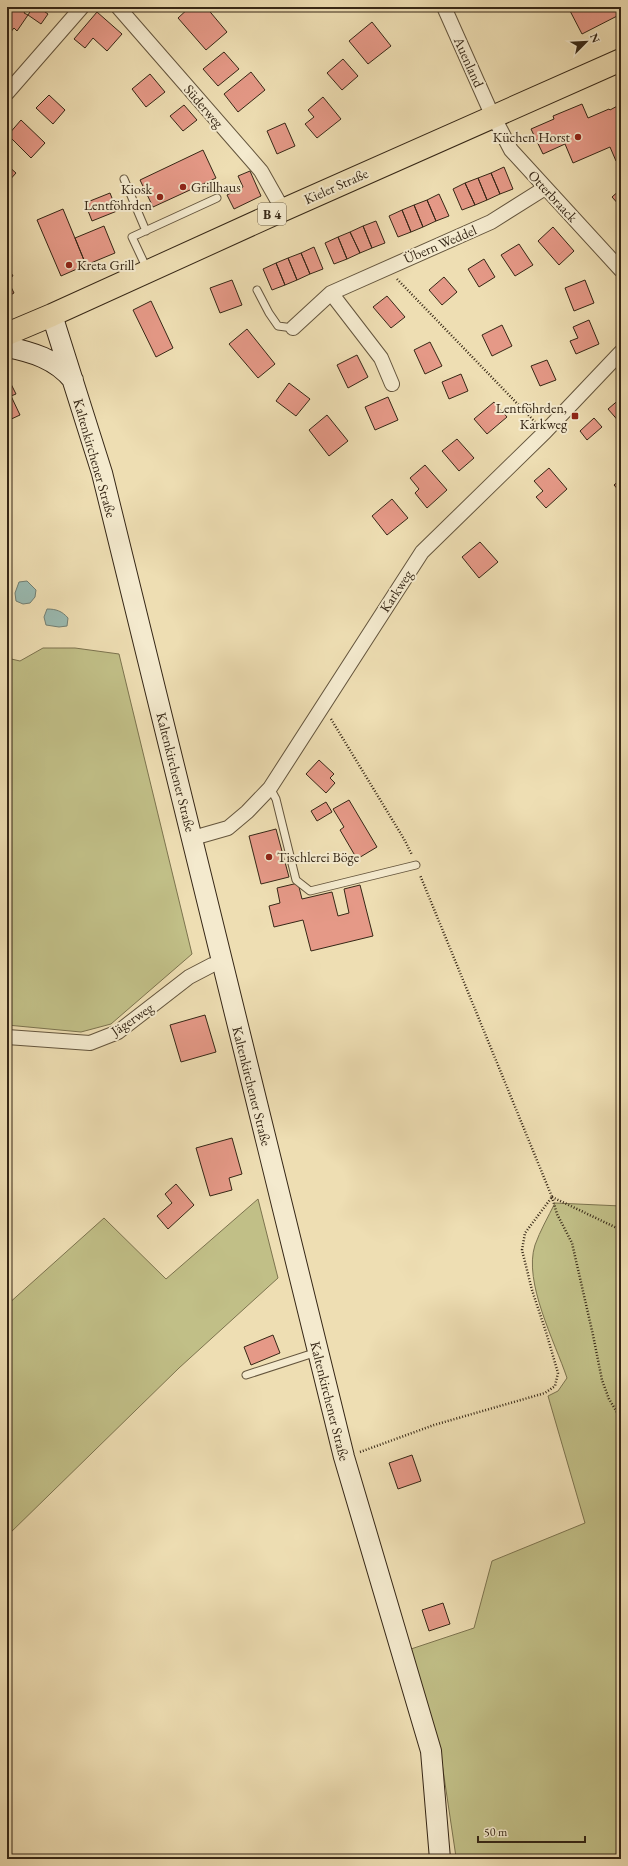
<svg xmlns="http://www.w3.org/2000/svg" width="628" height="1866" font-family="'EB Garamond',serif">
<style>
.green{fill:#c1bf87;stroke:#7c734e}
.water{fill:#9abbb2;stroke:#728074}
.building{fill:#e59987;stroke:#362716}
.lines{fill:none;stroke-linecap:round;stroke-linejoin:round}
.lane-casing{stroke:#64553d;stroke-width:9}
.street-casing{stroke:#64553d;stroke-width:16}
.secondary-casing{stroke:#362716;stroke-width:22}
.primary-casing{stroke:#362716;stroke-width:24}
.path{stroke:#362716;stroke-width:2.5;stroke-dasharray:1 2;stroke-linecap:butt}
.lane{stroke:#f4eace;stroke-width:7}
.street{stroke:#f4eace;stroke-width:14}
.secondary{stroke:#f4eace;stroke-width:20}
.primary{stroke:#eedeb3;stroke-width:22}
.poi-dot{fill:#8f2418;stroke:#f4eace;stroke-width:1.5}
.labels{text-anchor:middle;stroke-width:4;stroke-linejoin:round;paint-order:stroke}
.shield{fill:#f4eace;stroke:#6f624d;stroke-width:1}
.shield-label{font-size:13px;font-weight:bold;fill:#362716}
.street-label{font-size:14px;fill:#362716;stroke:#f4eace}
.poi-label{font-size:14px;fill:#362716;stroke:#f4eace;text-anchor:end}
</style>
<rect width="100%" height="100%" fill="#eedeb3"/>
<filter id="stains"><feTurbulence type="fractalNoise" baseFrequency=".005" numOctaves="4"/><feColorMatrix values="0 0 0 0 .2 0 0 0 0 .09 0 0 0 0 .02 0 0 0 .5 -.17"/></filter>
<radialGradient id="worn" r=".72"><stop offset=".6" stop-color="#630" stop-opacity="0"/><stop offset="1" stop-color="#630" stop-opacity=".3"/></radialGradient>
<path class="green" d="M43,648H75L119,654L192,954L111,1024L81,1032L7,1025V658L20,661Z
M258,1199L278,1278L179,1368L7,1536V1305L104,1218L166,1279Z
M555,1203L621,1206V1859H460L456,1857L442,1763L411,1649L474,1628L492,1561L585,1523L548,1396L558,1391L567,1378C555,1342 523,1282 535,1245C540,1231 548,1217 555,1203Z"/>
<path class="water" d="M27,581L36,590L35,597L30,603L23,604L16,601L15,593L19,582Z
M47,609C56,609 62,611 68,618L67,626L59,627L46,625L44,617Z"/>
<path class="building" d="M7,7H28L24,13L28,15L17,31L14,28L9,34L7,33Z
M33,7H38L48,14L41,24L28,15Z
M190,7H206L227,32L206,50L178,18Z
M568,7H621V14L582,34Z
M97,12L122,34L107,51L93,38L85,48L74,39Z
M372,22L391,46L368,64L349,41Z
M224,52L239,69L218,86L203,69Z
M343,59L358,76L342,90L327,73Z
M251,72L265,90L238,112L224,94Z
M150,74L165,92L146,107L132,89Z
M49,95L65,110L53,124L36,108Z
M323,97L341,119L317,138L305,124L314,117L308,110Z
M582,104L588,118L609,109L610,110L621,104V159L616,161L610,147L573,163L565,144L543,154L531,129L554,119L553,116Z
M184,105L197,120L183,131L170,116Z
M21,120L45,143L31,158L8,135Z
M285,123L295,146L277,154L267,131Z
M203,150L216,178L153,207L140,180Z
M7,165L16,173L7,183Z
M504,167L513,189L500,194L491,173Z
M250,171L261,196L234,209L227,195L243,187L238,176Z
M491,173L500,194L487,200L478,178Z
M478,178L487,200L475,205L465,183Z
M465,183L475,205L462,210L453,189Z
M621,189V207L612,197Z
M110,193L117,211L92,221L85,203Z
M439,194L449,216L436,221L427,200Z
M427,200L436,221L423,227L414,205Z
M414,205L423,227L411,232L402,210Z
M63,209L86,265L61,276L37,220Z
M402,210L411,232L398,237L389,216Z
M376,221L385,243L372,248L363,226Z
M104,226L115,253L86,265L75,238Z
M363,226L372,248L360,253L350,232Z
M553,227L574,251L559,265L538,241Z
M350,232L360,253L347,259L338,237Z
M338,237L347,259L334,264L325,243Z
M519,244L533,265L515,276L501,255Z
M314,247L323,269L310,274L301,253Z
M301,253L310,274L297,280L288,258Z
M288,258L297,280L285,285L276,263Z
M484,259L495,277L479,287L468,269Z
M276,263L285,285L272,290L263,269Z
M7,266L13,276L7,279Z
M444,277L457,292L442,305L429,290Z
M7,279L14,293L7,297Z
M232,280L242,305L220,313L210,288Z
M585,280L594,303L574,311L565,288Z
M387,296L405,317L391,328L373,307Z
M151,301L173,348L156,357L133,310Z
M589,320L599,344L576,354L570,341L578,338L573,327Z
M502,325L512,346L492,356L482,335Z
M247,329L275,364L258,378L229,344Z
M430,342L442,366L425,374L414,350Z
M357,355L368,377L348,388L337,365Z
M547,360L556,380L540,386L531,366Z
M461,374L468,391L449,399L442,382Z
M7,376L16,394L11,396L20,415L7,421Z
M289,383L310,399L296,416L276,401Z
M388,397L398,420L375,430L365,407Z
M621,398V424L608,409Z
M494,402L507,417L487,434L474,419Z
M327,415L348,441L329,456L309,430Z
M594,418L602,427L587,440L580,431Z
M457,439L474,458L459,471L442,451Z
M425,465L447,490L427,508L415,493L419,489L410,478Z
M549,468L567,489L546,508L536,497L543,491L534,481Z
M621,479V493L614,485Z
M392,499L408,518L387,535L372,516Z
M480,542L498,562L479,578L462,557Z
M319,760L334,774L330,778L335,783L326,793L306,774Z
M349,800L377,847L357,859L340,830L344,827L333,809Z
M326,802L332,812L317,821L311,811Z
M276,829L289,877L261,884L249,836Z
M298,883L302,899L332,892L338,916L349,913L344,889L360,885L373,936L311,951L303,920L274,927L269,906L280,903L277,888Z
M205,1015L216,1052L181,1062L170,1025Z
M232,1138L242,1174L229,1178L232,1190L210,1196L196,1148Z
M176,1184L194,1205L168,1229L157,1216L172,1203L165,1194Z
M273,1335L280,1353L251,1365L244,1347Z
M412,1455L421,1481L398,1489L389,1463Z
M443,1603L450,1624L429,1631L422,1610Z"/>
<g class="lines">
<g class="lane-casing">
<path id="lane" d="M124,179L146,231
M147,269L132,237L217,198
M257,290L269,313L278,326L293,328
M270,788L276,799L296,880L310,891L416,865
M246,1375L317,1352"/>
</g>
<g class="street-casing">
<path id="street" d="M118,7L261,171L283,210
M444,7L489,108L511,150L621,270
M7,93L82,7
M331,293L381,358L392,384
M293,328L331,293L491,222L545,188
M193,838L228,828L247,812L270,788L422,552L545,432L621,352
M7,1037L90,1043L118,1032L189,977L212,965L222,963"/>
</g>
<g class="secondary-casing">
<path id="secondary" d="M52,315L102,473L344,1457L431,1751L440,1859
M7,347C32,352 56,359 73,380"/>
</g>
<g class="primary-casing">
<path id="primary" d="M7,334L52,315L283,210L621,60"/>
</g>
<path class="path" d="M397,279L535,422
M331,719L404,839L412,855
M552,1197L557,1214L572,1243L593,1335L602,1380L609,1399L621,1419
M552,1197L621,1230
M360,1452L434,1425L545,1393L555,1386L558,1373L546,1332L532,1290L522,1250L525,1233L552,1197L420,875"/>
<use href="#lane" class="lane"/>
<use href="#street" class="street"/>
<use href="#secondary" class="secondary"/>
<use href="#primary" class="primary"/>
</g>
<g class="poi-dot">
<circle cx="578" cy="137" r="4"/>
<circle cx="183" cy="187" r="4"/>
<circle cx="160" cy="197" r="4"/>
<circle cx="69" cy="265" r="4"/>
<rect x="571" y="412" width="8" height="8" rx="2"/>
<circle cx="269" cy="857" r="4"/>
</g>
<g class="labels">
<rect class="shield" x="258" y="203" width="28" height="22" rx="3"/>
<g class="shield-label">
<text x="272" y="219">B 4</text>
</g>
<g class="street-label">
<text transform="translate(469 62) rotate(66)" y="5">Auenland</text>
<text transform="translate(204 106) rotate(49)" y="5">Süderweg</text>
<text transform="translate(336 186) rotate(-24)" y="5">Kieler Straße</text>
<text transform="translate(553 196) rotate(47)" y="5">Otterbraack</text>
<text transform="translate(440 244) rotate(-23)" y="5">Übern Weddel</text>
<text transform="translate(95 458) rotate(74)" y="5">Kaltenkirchener Straße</text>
<text transform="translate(396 591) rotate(-57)" y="5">Karkweg</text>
<text transform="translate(176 772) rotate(76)" y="5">Kaltenkirchener Straße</text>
<text transform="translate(132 1019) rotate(-34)" y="5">Jägerweg</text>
<text transform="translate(252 1086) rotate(76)" y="5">Kaltenkirchener Straße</text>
<text transform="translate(330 1401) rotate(76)" y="5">Kaltenkirchener Straße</text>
</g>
<g class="poi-label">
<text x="570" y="142">Küchen Horst</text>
<text x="191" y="192" text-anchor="start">Grillhaus</text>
<text x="152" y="194">Kiosk<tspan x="152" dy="16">Lentföhrden</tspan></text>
<text x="77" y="270" text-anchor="start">Kreta Grill</text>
<text x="567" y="413">Lentföhrden,<tspan x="567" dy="16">Karkweg</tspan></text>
<text x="277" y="862" text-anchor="start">Tischlerei Böge</text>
</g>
</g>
<rect width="628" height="1866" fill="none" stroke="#eedeb3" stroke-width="24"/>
<rect x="8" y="8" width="612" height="1850" fill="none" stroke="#362716" stroke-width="2"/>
<rect x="12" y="12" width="604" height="1842" fill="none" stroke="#362716"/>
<g transform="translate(586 42) rotate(66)" stroke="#f4eace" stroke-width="3" paint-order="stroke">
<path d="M0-3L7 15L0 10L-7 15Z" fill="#362716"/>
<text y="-6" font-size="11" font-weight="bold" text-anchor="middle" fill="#362716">N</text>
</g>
<path d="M478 1836v6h107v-6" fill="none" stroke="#362716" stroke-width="2"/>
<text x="484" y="1836" font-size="12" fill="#362716" stroke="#f4eace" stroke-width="3" paint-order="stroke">50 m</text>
<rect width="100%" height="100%" filter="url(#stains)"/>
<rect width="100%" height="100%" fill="url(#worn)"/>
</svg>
